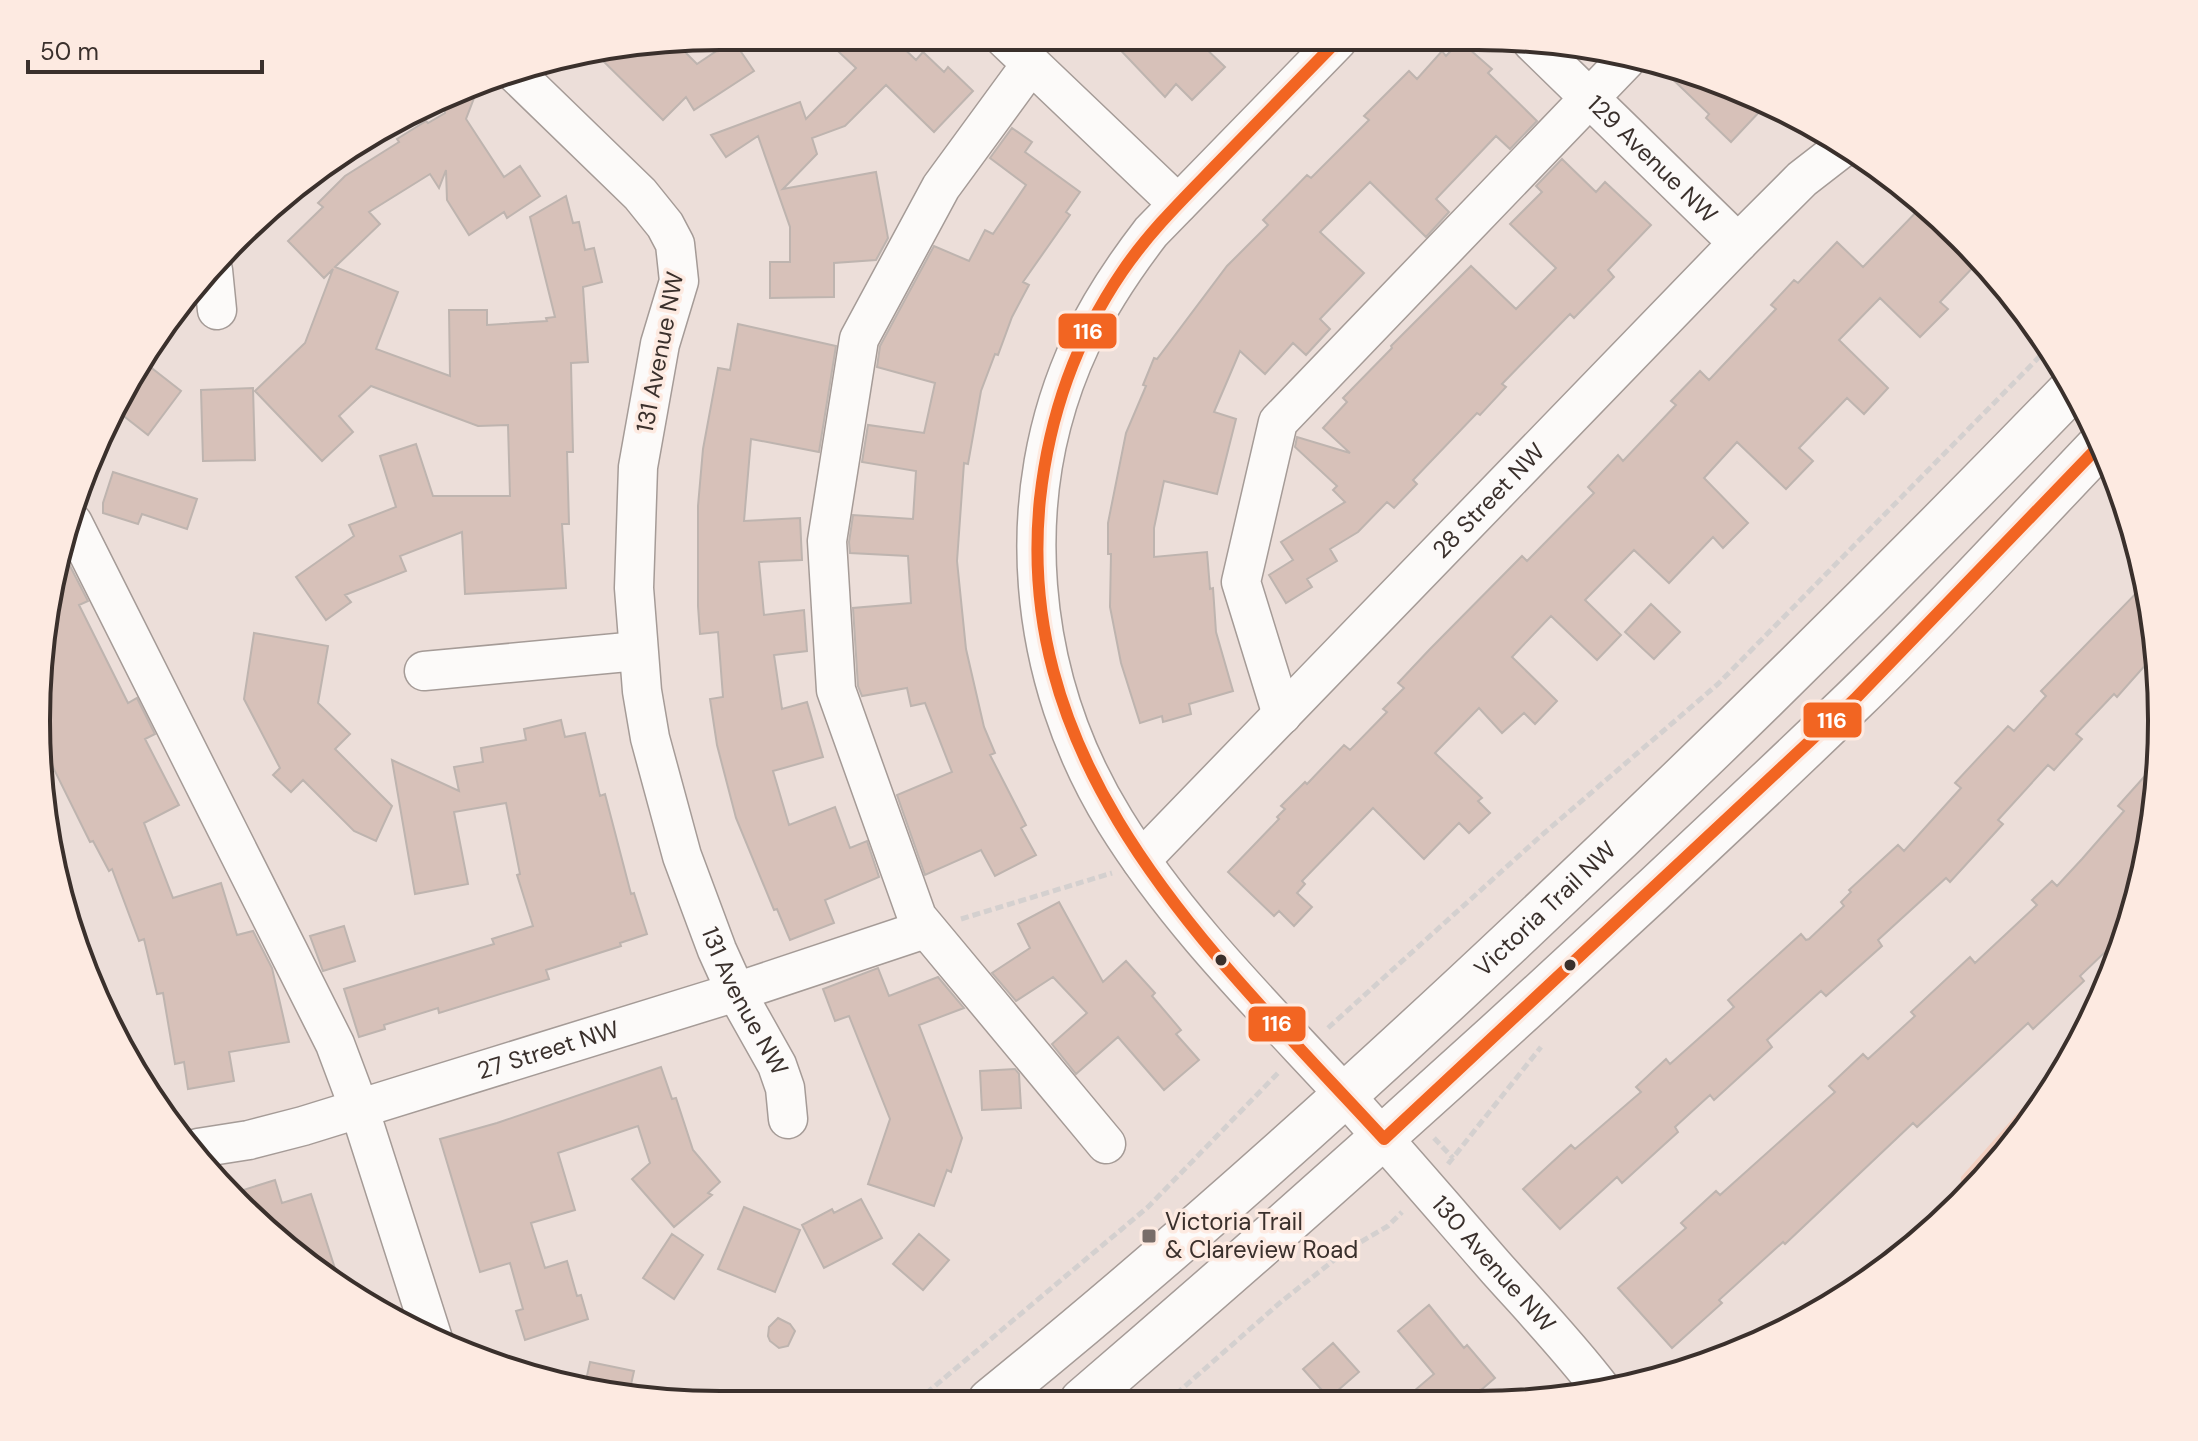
<svg xmlns="http://www.w3.org/2000/svg" width="2198" height="1441" font-family="'DM Sans',sans-serif">
<style>
.green{fill:#f3cfc0}
.building{fill:#d7c1b9;stroke:#beb4af;stroke-width:2}
.lines{fill:none;stroke-linecap:round;stroke-linejoin:round}
.minor-casing{stroke:#a59b97;stroke-width:41}
.major-casing{stroke:#a59b97;stroke-width:47}
.path{stroke:#d4d0cf;stroke-width:5;stroke-dasharray:8 4;stroke-linecap:butt}
.minor{stroke:#fcfaf9;stroke-width:38}
.major{stroke:#fcfaf9;stroke-width:44}
.bus-1-casing{stroke:#fdeae1;stroke-width:18}
.bus-1{stroke:#f26522;stroke-width:12}
.bus-dot{fill:#3a302c;stroke:#fdeae1;stroke-width:3}
.poi-dot{fill:#786d69;stroke:#fdeae1;stroke-width:3}
.labels{text-anchor:middle;stroke-width:7;stroke-linejoin:round;paint-order:stroke}
.street-label{font-size:24px;fill:#3a302c;stroke:#fdeae1}
.poi-label{font-size:24px;fill:#3a302c;stroke:#fdeae1;text-anchor:start}
.rim{fill:none;stroke:#3a302c;stroke-width:4}
.line-badge{stroke:#fdeae1;stroke-width:3}
.badge-label{font-size:22px;text-anchor:middle;font-weight:bold;fill:#fff}
</style>
<rect width="100%" height="100%" fill="#ecded9"/>
<path class="green" d="M2079,1044L2070,1063L1992,1172L1960,1202L1961,1177Z"/>
<path class="building" d="M823,37H892L916,60L923,52L944,72L948,67L973,91L934,132L886,85L845,126L812,138L817,154L783,189L876,172L888,238L876,260L834,263V297L770,298V262H790V227L758,136L726,157L711,135L800,102L806,119L856,68Z
M1110,39H1196L1225,67L1192,100L1176,84L1165,97Z
M733,40L754,71L694,110L686,97L663,120L598,56L676,43L697,64Z
M1460,41L1492,69L1488,73L1537,121L1510,149L1496,136L1436,199L1449,212L1426,237L1370,182L1320,232L1364,273L1320,319L1330,329L1306,355L1293,343L1265,374L1240,351L1214,412L1236,419L1217,494L1164,481L1154,528V557L1207,552L1210,589L1213,588L1216,632L1233,691L1189,704L1191,714L1163,722L1162,716L1140,723L1121,663L1110,607L1111,554H1108V523L1126,433L1146,386L1143,385L1154,358L1157,359L1227,266L1268,225L1263,220L1307,175L1311,178L1369,120L1364,116L1409,71L1417,79L1442,51L1446,56Z
M1664,71L1749,97L1762,109L1731,142L1706,118L1709,114Z
M476,93L466,119L504,177L520,166L540,196L507,218L504,212L469,235L447,200L446,170L439,188L430,174L369,212L380,224L335,267L398,292L376,349L450,376L449,310H487V325L547,321L546,318L555,317L530,217L566,196L573,223L579,222L585,250L594,248L602,282L583,287L588,362L571,363L573,452H567L569,524H562L566,588L465,594L462,532L400,556L406,571L345,595L351,602L326,620L296,577L354,536L349,525L396,507L380,456L416,444L433,496H510L508,425L478,426L371,386L339,416L353,432L322,461L255,391L305,343L333,269L324,278L288,241L323,207L318,203L345,176L399,142L397,139L426,121L428,123L445,113L444,100L451,97L457,105Z
M1012,128L1032,142L1025,152L1080,192L1066,212L1070,215L1023,282L1029,285L1012,317L998,355L995,354L981,391L968,464L964,463L957,561L966,649L984,727L995,753L990,755L1026,825L1021,828L1036,855L995,876L981,850L925,875L897,795L952,772L925,703L911,706L907,688L862,696L858,686L853,608L911,603L908,556L850,553L849,542L853,515L913,519L916,471L862,462L868,425L924,433L935,383L877,367L880,346L934,246L969,261L985,230L993,234L1026,185L990,158Z
M1562,159L1596,192L1605,182L1651,225L1608,270L1614,277L1574,318L1570,314L1502,384L1506,387L1480,415L1477,413L1413,480L1417,484L1394,508L1387,502L1358,532L1330,549L1337,561L1307,579L1312,587L1286,603L1269,575L1293,560L1281,542L1345,502L1333,490L1337,486L1295,447L1297,437L1350,453L1323,428L1347,402L1343,398L1392,348L1391,346L1471,266L1516,309L1556,268L1510,224L1542,192L1536,186Z
M1925,203L1980,260L1940,302L1948,309L1920,337L1880,298L1839,340L1888,388L1864,414L1847,398L1799,448L1813,461L1786,489L1737,442L1704,478L1748,523L1723,548L1713,537L1669,583L1634,550L1585,600L1621,635L1597,660L1551,616L1512,657L1557,701L1535,724L1524,713L1502,733L1479,708L1435,753L1482,798L1478,801L1490,813L1469,833L1459,823L1424,859L1373,808L1302,881L1305,884L1297,893L1312,907L1294,926L1279,911L1274,916L1228,872L1279,819L1277,817L1285,809L1281,806L1305,782L1307,784L1344,745L1350,750L1387,712L1383,709L1404,688L1398,683L1430,649L1522,556L1527,561L1594,493L1588,487L1618,455L1623,461L1676,405L1671,401L1700,371L1709,380L1776,309L1771,305L1794,280L1798,283L1837,242L1863,267Z
M738,324L836,346L819,452L751,439L744,521L800,518L802,560L759,562L764,615L804,610L807,651L774,655L782,709L807,702L823,757L773,771L789,825L835,807L850,848L867,841L879,877L825,900L834,923L790,940L777,909L774,910L736,818L717,745L710,699L723,697L718,632L700,634L698,606V506L703,449L718,368L730,370Z
M144,362L181,391L148,435L116,410Z
M253,388L255,460L203,461L201,390Z
M113,472L197,499L187,529L142,514L138,524L103,513V503Z
M70,566L88,601L79,605L128,703L137,698L155,734L145,739L179,805L144,823L173,898L221,883L237,935L253,931L272,968L289,1042L229,1052L234,1081L188,1089L184,1062L175,1064L163,993L157,994L144,939L139,941L112,869L109,871L93,841L90,842L42,745L38,675L62,570Z
M2145,584L2157,652L2117,697L2114,694L2076,734L2082,739L2054,770L2048,765L1998,820L2003,824L1950,882L1946,878L1878,940L1882,946L1826,996L1821,991L1767,1040L1772,1047L1714,1100L1710,1095L1675,1127L1678,1132L1622,1183L1617,1177L1560,1229L1523,1189L1571,1145L1575,1149L1641,1092L1636,1087L1666,1059L1670,1064L1734,1007L1728,1000L1801,934L1806,940L1809,939L1844,906L1841,902L1851,892L1849,890L1898,845L1904,851L1961,788L1955,783L2008,726L2014,731L2046,696L2041,691Z
M1651,604L1680,632L1654,659L1625,632Z
M254,633L328,646L318,703L350,734L335,749L392,806L376,841L354,831L303,780L291,792L273,775L280,768L244,699Z
M561,720L565,737L585,733L600,796L605,794L631,894L634,893L647,934L620,943L621,946L546,970L549,979L439,1013L438,1008L384,1025L385,1029L359,1037L344,989L494,944L492,939L533,926L517,875L520,874L506,803L454,812L468,884L415,894L392,760L459,791L454,767L483,762L481,748L526,740L524,729Z
M2144,777L2157,789L2156,810L2128,930L2080,976L2084,981L2033,1029L2028,1023L1917,1127L1913,1123L1785,1244L1783,1242L1719,1300L1722,1303L1672,1348L1618,1288L1686,1228L1681,1223L1716,1191L1720,1195L1835,1092L1829,1086L1863,1054L1868,1059L1915,1016L1911,1012L1970,957L1975,963L2037,905L2032,900L2052,881L2057,886L2082,859L2124,811L2118,806Z
M1059,902L1103,982L1126,961L1155,993L1152,996L1181,1030L1176,1034L1199,1060L1164,1090L1118,1037L1076,1074L1052,1044L1087,1013L1053,977L1016,1001L992,973L1030,948L1018,924Z
M344,926L355,961L323,971L310,936Z
M878,968L889,996L938,977L964,1008L919,1025L962,1138L951,1172L947,1170L934,1206L868,1184L890,1119L849,1016L835,1021L823,989Z
M661,1067L672,1099L676,1098L693,1150L720,1182L708,1193L712,1195L674,1227L632,1179L650,1163L638,1126L558,1153L575,1210L531,1223L545,1268L567,1261L577,1296L581,1295L588,1319L525,1340L516,1311L523,1309L510,1263L480,1272L440,1139L497,1123Z
M1015,1069L1019,1074L1021,1108L982,1110L980,1071Z
M275,1180L282,1203L311,1194L339,1281L269,1235L234,1193Z
M861,1199L882,1238L824,1268L802,1225L832,1209L834,1213Z
M744,1207L800,1230L775,1292L718,1269Z
M672,1234L703,1255L674,1299L643,1278Z
M919,1234L949,1260L923,1290L893,1264Z
M1429,1305L1464,1348L1467,1345L1495,1378L1466,1403H1400L1434,1374L1398,1331Z
M778,1318L790,1324L795,1331L788,1346L779,1348L770,1341L768,1336L769,1327Z
M1333,1343L1359,1372L1329,1398L1303,1369Z
M590,1362L634,1371L628,1398L585,1385Z"/>
<g class="lines">
<g class="minor-casing">
<g id="minor">
<path d="M1004,38L1178,204"/>
<path id="s1" d="M1338,40L1151,232C1124,267 1100,303 1081,343C1009,497 1027,678 1115,821C1175,918 1256,999 1333,1082C1389,1144 1443,1207 1498,1270C1533,1309 1570,1348 1602,1390"/>
<path id="s2" d="M1532,42L1738,243"/>
<path d="M1031,64L941,187L859,339L827,541L836,690L917,917L1106,1144"/>
<path id="s3" d="M512,70L640,194L665,225L675,244L679,281L660,344L638,467L634,588L642,691L650,738L682,856L717,950L736,992L777,1065L785,1088L788,1119"/>
<path d="M213,270L217,310"/>
<path d="M73,523L335,1044L359,1108L433,1339"/>
<path d="M424,671L638,651"/>
<path d="M1282,715L1241,582L1278,422L1626,60"/>
<path id="s4" d="M1141,860L1738,243L1802,179L1842,148"/>
<path id="s5" d="M198,1148L249,1140L303,1126L736,992L925,929"/>
</g>
</g>
<g class="major-casing">
<g id="major">
<path id="s6" d="M990,1401C1173,1253 1349,1094 1521,932C1709,755 1893,574 2073,388"/>
<path d="M1082,1401C1345,1175 1602,942 1852,702C1938,619 2019,530 2101,444"/>
</g>
</g>
<path class="path" d="M961,919L1112,873
M1328,1028L1543,834L1718,684L2048,348
M1434,1138L1453,1158
M1448,1164L1541,1047
M917,1401L1148,1207L1279,1072
M1167,1402L1282,1301L1347,1250L1388,1226L1402,1212"/>
<use href="#minor" class="minor"/>
<use href="#major" class="major"/>
<g class="bus-1-casing">
<path id="bus-1" d="M1338,40C1298,81 1258,122 1218,163C1184,198 1149,232 1122,272C1075,341 1049,417 1040,499C1012,773 1216,956 1384,1139L1855,699L2101,444"/>
</g>
<use href="#bus-1" class="bus-1"/>
</g>
<g class="bus-dot">
<circle cx="1221" cy="960" r="7"/>
<circle cx="1570" cy="965" r="7"/>
</g>
<rect class="poi-dot" x="1141" y="1228" width="16" height="16" rx="4"/>
<g class="labels">
<g class="street-label">
<text dy="8" stroke="none"><textPath href="#s2" startOffset="168">129 Avenue NW</textPath></text>
<text transform="translate(660 352) rotate(-79)" y="8">131 Avenue NW</text>
<text dy="8" stroke="none"><textPath href="#s4" startOffset="500">28 Street NW</textPath></text>
<text dy="8" stroke="none"><textPath href="#s6" startOffset="742">Victoria Trail NW</textPath></text>
<text dy="8" stroke="none"><textPath href="#s3" startOffset="1020">131 Avenue NW</textPath></text>
<text dy="8" stroke="none"><textPath href="#s5" startOffset="364">27 Street NW</textPath></text>
<text dy="8" stroke="none"><textPath href="#s1" startOffset="1482">130 Avenue NW</textPath></text>
</g>
<g class="poi-label">
<text x="1165" y="1230">Victoria Trail<tspan x="1165" dy="28">&amp; Clareview Road</tspan></text>
</g>
</g>
<path d="M0 0H2198V1441H0ZM720 50H1478A670 670 0 0 1 2148 720V721A670 670 0 0 1 1478 1391H720A670 670 0 0 1 50 721V720A670 670 0 0 1 720 50Z" fill="#fdeae1" fill-rule="evenodd"/>
<path class="rim" d="M720 50H1478A670 670 0 0 1 2148 720V721A670 670 0 0 1 1478 1391H720A670 670 0 0 1 50 721V720A670 670 0 0 1 720 50Z"/>
<g class="line-badge">
<rect x="1057" y="312" width="61" height="38" rx="8" fill="#f26522"/>
<rect x="1802" y="701" width="61" height="38" rx="8" fill="#f26522"/>
<rect x="1247" y="1005" width="60" height="38" rx="8" fill="#f26522"/>
</g>
<g class="badge-label">
<text x="1088" y="339">116</text>
<text x="1832" y="728">116</text>
<text x="1277" y="1031">116</text>
</g>
<path d="M28 60v12h234v-12" fill="none" stroke="#3a302c" stroke-width="4"/>
<text x="40" y="60" font-size="24" fill="#3a302c" stroke="#fdeae1" stroke-width="6" paint-order="stroke">50 m</text>
</svg>
